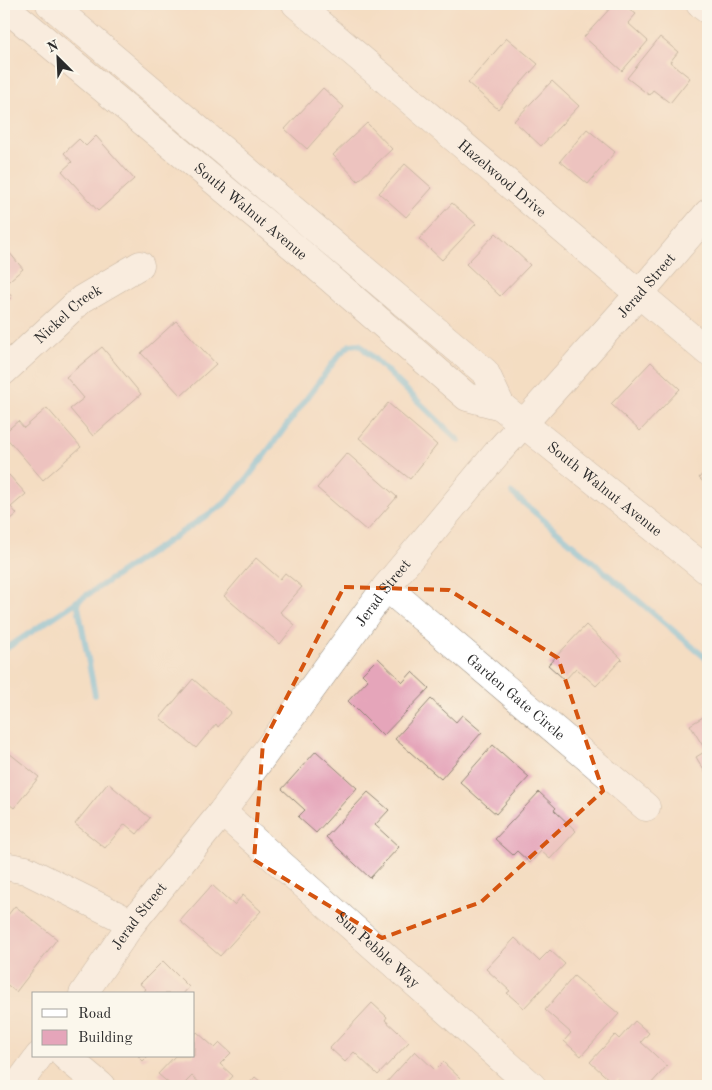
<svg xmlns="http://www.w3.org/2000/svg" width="712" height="1090" font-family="'Old Standard TT',serif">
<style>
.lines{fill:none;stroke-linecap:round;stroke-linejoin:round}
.stream{stroke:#65bee3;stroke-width:6}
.building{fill:#e5a5ba}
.minor-casing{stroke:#908476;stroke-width:29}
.minor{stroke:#fff;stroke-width:28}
.marked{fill:none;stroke:#d5540f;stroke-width:4;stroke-dasharray:10 6;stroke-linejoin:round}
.labels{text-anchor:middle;stroke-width:4;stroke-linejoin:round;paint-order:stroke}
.street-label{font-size:15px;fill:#2b2b2b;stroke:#fbf7ec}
</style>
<rect width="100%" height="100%" fill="#fbf7ec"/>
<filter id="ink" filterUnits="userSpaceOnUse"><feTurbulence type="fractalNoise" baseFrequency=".02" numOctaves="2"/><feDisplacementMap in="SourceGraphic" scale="10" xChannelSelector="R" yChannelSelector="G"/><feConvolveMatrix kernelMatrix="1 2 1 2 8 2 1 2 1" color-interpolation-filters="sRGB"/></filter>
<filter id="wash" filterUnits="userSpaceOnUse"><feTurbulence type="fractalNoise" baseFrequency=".0096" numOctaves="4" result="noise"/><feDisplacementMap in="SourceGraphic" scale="20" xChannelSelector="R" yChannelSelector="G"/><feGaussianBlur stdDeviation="1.12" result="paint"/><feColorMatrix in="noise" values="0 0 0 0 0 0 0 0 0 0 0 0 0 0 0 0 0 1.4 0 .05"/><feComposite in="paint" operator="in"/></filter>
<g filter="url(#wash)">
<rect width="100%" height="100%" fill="#f4ddc2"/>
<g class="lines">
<path class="stream" d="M512,493L708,660
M77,601L95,695
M4,650L224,504L246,480L339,355L350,345L359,344L459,441"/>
</g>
<g id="blocks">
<path class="building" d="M614,4H623L636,14L628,23L648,41L622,71L584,37Z
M660,37L678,52L670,62L690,78L670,103L653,90L649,95L627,78Z
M507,38L538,64L498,109L468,83Z
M552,81L579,106L541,146L514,121Z
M323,88L344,107L307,149L285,129Z
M367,123L392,149L358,181L333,155Z
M587,129L615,152L588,184L560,161Z
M96,136L134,179L98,211L62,171L72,162L64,153L79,139L86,146Z
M405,164L432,188L406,217L379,193Z
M452,203L476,224L442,260L419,239Z
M496,233L530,265L500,296L466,264Z
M4,246L23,269L4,285Z
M4,287L12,297L4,303Z
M176,321L216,364L181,396L141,353Z
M102,347L141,394L93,436L70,409L84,398L66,377Z
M651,362L680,389L640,431L611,404Z
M388,403L437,445L410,479L359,438Z
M47,408L81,447L43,480L4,435V433L18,421L24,428Z
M347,453L397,497L367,531L317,488Z
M708,467V486L699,478Z
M9,475L26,494L11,507L17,514L4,525V480Z
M256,558L280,579L285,573L302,587L280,612L295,625L280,644L224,596Z
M586,625L622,659L596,686L576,668L565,680L548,665Z
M378,658L403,682L412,672L429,688L383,736L348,701L368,680L362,674Z
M193,679L231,712L218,727L216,724L196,748L160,718Z
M431,699L456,722L462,715L482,732L441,779L395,739Z
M708,714V777L696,757L706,751L690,725Z
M493,745L529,777L496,814L460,782Z
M4,749L39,777L14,808L4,800Z
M316,751L357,788L316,833L298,817L305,810L282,789Z
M108,783L150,818L137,834L125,824L105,848L75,824Z
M368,792L389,810L375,825L399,847L370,878L326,837Z
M539,792L556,808L554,810L576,831L550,859L541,851L530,863L517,851L513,855L495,839Z
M212,885L234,905L243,895L261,911L220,956L180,921Z
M15,906L57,939L16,992L4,982V920Z
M515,938L539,961L550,950L565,964L524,1008L507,993L510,991L486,969Z
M163,961L189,987L183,994H142L146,989L140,984Z
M574,976L619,1014L581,1056L564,1041L571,1033L545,1010Z
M372,1003L387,1017L385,1020L409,1042L378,1075L354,1052L345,1062L330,1048Z
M635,1021L649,1033L641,1042L667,1066L649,1086H625L618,1079L614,1084L590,1062L615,1035L619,1039Z
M197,1032L215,1048L220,1043L231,1053L220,1064L233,1076L224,1086H203L192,1076L182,1086H172L158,1074L175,1056H194V1036Z
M415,1051L435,1070L443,1062L460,1078L452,1086H387L385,1084Z
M138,1056H148L143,1061Z
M255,1077L266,1086H247Z"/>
</g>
</g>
<g filter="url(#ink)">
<use href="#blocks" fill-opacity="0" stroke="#908476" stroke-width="1"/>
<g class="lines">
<g class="minor-casing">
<g id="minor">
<path d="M50,4L485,372L501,406"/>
<path id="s1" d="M296,4L708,352"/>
<path d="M700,4L708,10"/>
<path id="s2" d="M4,6L294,247L467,397L501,406L708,571"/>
<path id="s3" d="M4,371L82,299L140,265"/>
<path id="s4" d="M386,587L646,807"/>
<path id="s5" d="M222,812L532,1086"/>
<path d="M4,866L26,870L132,923"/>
<path id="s6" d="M83,994L132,923L222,812L386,587L497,453L640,293L708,213"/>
<path d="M65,1056L101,1086"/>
<path d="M17,1086L39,1056"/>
</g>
</g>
<use href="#minor" class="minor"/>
</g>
</g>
<path d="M0 0H712V1090H0ZM344,587L449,590L558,658L603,791L481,902L382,938L254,860L263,743Z" fill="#f4ddc2" fill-opacity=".55" fill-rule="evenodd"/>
<path class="marked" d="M344,587L449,590L558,658L603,791L481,902L382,938L254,860L263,743Z"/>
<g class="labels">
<g class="street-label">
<text dy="5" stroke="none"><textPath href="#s1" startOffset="270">Hazelwood Drive</textPath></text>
<text dy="5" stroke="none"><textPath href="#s2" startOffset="321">South Walnut Avenue</textPath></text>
<text dy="5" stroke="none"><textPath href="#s6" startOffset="906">Jerad Street</textPath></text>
<text dy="5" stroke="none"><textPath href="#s3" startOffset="86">Nickel Creek</textPath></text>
<text dy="5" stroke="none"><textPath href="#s2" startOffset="774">South Walnut Avenue</textPath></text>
<text dy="5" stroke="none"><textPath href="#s6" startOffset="501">Jerad Street</textPath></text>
<text dy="5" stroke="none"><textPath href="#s4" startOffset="170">Garden Gate Circle</textPath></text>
<text dy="5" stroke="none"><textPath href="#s6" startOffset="96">Jerad Street</textPath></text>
<text dy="5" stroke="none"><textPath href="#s5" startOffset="208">Sun Pebble Way</textPath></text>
</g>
</g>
<rect width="712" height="1090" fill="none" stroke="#fbf7ec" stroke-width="20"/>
<rect x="32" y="992" width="162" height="65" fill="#fbf7ec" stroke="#a8a59f"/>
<rect x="42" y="1009" width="25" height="8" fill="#ffffff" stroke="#a8a59f"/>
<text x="78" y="1018" font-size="15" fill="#2b2b2b">Road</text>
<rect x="42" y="1030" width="25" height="15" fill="#e5a5ba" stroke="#a8a59f"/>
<text x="78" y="1042" font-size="15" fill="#2b2b2b">Building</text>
<g transform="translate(58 58) rotate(336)" stroke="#fbf7ec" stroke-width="4" paint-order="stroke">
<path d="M0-4L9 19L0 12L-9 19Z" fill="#2b2b2b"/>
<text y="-8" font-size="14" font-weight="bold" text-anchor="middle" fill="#2b2b2b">N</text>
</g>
</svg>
